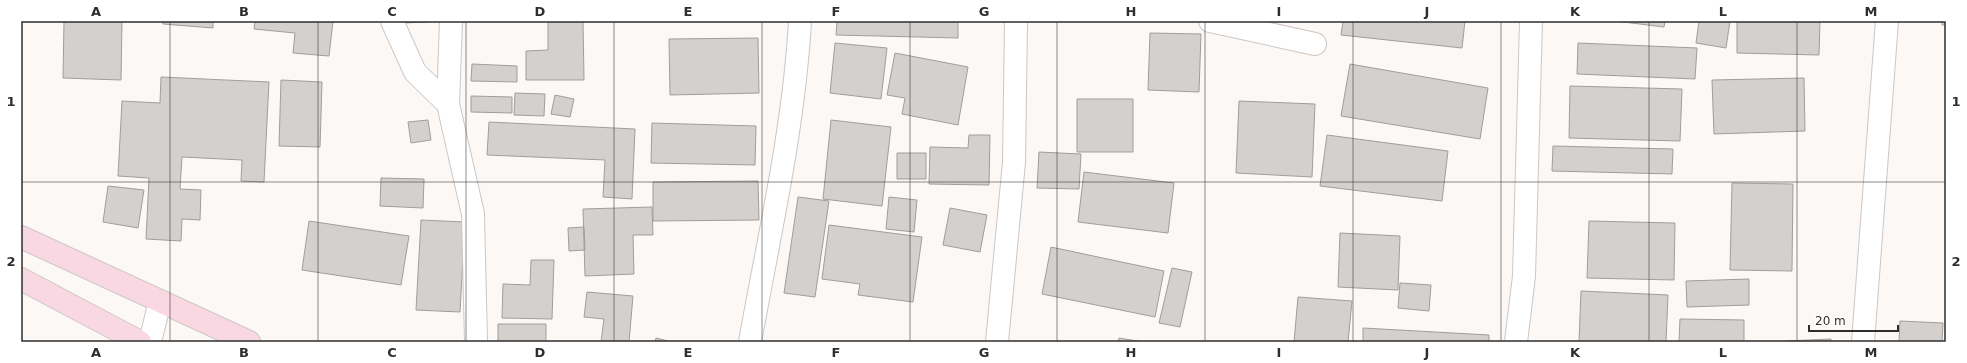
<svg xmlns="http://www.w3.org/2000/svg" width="1967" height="363" font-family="'DejaVu Sans',sans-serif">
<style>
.building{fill:#d4d0cd;stroke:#a19d9a}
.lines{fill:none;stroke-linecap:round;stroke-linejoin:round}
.street-casing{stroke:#ccc7c4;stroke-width:24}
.secondary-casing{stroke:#ccc7c4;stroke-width:24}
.street{stroke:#fff;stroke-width:22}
.secondary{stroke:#f9d8e3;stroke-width:22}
.grid{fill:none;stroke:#2f2e2c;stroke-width:1;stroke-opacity:0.55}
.neatline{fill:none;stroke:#2f2e2c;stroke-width:1.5}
.grid-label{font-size:13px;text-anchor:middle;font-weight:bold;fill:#2f2e2c}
</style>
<rect width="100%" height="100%" fill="#fcf8f5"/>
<path class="building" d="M64,21H122L121,80L63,78Z
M163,21H213V28L163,24Z
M255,21H333L329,56L293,53L295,33L254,29Z
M402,21H429V22L402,23Z
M548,21H583L584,80H526V51L548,50Z
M837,21H958V38L836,35Z
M1343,21H1465L1462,48L1341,35Z
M1615,21H1665L1664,27Z
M1699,21H1730L1726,48L1696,43Z
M1737,21H1820L1819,55L1737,53Z
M1942,21H1946V25H1942Z
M1150,33L1201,34L1199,92L1148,90Z
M758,38L759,93L670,95L669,39Z
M835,43L887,48L881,99L830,93Z
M1578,43L1697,48L1695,79L1577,74Z
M895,53L968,67L958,125L902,114L905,98L887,95Z
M472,64L517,66V82L471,81Z
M1350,64L1488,88L1480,139L1341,116Z
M161,77L269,82L264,182L241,181L242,160L182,157L180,189L201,190L200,220L182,219L181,241L146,239L149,178L118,176L122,101L160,103Z
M1804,78L1805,131L1714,134L1712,80Z
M281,80L322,82L320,147L279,146Z
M1570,86L1682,89L1680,141L1569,138Z
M515,93L545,94L544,116L514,115Z
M555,95L574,99L570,117L551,114Z
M471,96L512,97V113L471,112Z
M1077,99H1133V152H1077Z
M1239,101L1315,104L1312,177L1236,173Z
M428,120L431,140L411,143L408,122Z
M831,120L891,127L882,206L823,199Z
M489,122L635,129L632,199L603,197L605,160L487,155Z
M652,123L756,126L755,165L651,163Z
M969,135H990L989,185L929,184L930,147L968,148Z
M1327,135L1448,151L1442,201L1320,186Z
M1553,146L1673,149L1672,174L1552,171Z
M1039,152L1081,154L1079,189L1037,188Z
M897,153H926V179H897Z
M1084,172L1174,183L1168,233L1078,222Z
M381,178L424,179L423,208L380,206Z
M758,181L759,220L653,221V182Z
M1732,183L1793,184L1792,271L1730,270Z
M108,186L144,190L138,228L103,222Z
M798,197L829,201L815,297L784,293Z
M889,197L917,200L914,232L886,229Z
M652,207L653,235H633L634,274L585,276L583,209Z
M950,208L987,215L980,252L943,245Z
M421,220L465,222L460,312L416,310Z
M309,221L409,236L401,285L302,270Z
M1589,221L1675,223L1674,280L1587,278Z
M829,225L922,237L913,302L858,295L860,284L822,279Z
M584,227L585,250L569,251L568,228Z
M1340,233L1400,236L1398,290L1338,287Z
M1051,247L1164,271L1155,317L1042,294Z
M531,260H554L552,319L502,318L503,284L530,285Z
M1172,268L1192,272L1180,327L1159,323Z
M1749,279V305L1687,307L1686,281Z
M1400,283L1431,285L1429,311L1398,308Z
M1581,291L1668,295L1666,342H1579Z
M587,292L633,296L629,342H601L604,319L584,317Z
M1298,297L1352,301L1348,342H1294Z
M1680,319L1744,320V342H1679Z
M1900,321L1943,323L1942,342H1899Z
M498,324H546V342H498Z
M1363,328L1489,335V342H1363Z
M656,338L672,342H655Z
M1119,338L1143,342H1118Z
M1831,339V342H1786V341Z"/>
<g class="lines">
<g class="street-casing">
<path id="street" d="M392,21L415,72L448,104
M451,21L448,104L473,214L476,342
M1210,21L1315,44
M150,342L160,301
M750,342C769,236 794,128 800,21
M997,342L1014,162L1016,21
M1516,342L1524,276L1531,21
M1863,342L1887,21"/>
</g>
<g class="secondary-casing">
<path id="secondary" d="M21,237L249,342
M21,279L140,342"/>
</g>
<use href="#street" class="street"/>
<use href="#secondary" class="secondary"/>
</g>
<path class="grid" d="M170,21V342M318,21V342M466,21V342M614,21V342M762,21V342M910,21V342M1057,21V342M1205,21V342M1353,21V342M1501,21V342M1649,21V342M1797,21V342M21,182H1946"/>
<rect width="1967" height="363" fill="none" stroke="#ffffff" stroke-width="44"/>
<path d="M1809 325v6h89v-6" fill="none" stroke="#2f2e2c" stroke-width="2"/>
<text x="1815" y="325" font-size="12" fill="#2f2e2c" stroke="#ffffff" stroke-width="3" paint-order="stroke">20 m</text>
<rect x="22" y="22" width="1923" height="319" class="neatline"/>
<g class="grid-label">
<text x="96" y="16">A</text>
<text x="244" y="16">B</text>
<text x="392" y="16">C</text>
<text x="540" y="16">D</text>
<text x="688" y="16">E</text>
<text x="836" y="16">F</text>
<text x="984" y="16">G</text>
<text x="1131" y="16">H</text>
<text x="1279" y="16">I</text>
<text x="1427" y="16">J</text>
<text x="1575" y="16">K</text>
<text x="1723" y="16">L</text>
<text x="1871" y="16">M</text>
<text x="11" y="106">1</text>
<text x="1956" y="106">1</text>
<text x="11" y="266">2</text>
<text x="1956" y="266">2</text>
<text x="96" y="357">A</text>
<text x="244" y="357">B</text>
<text x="392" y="357">C</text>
<text x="540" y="357">D</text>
<text x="688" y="357">E</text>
<text x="836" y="357">F</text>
<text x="984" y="357">G</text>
<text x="1131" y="357">H</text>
<text x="1279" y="357">I</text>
<text x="1427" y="357">J</text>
<text x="1575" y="357">K</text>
<text x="1723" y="357">L</text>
<text x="1871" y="357">M</text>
</g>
</svg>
